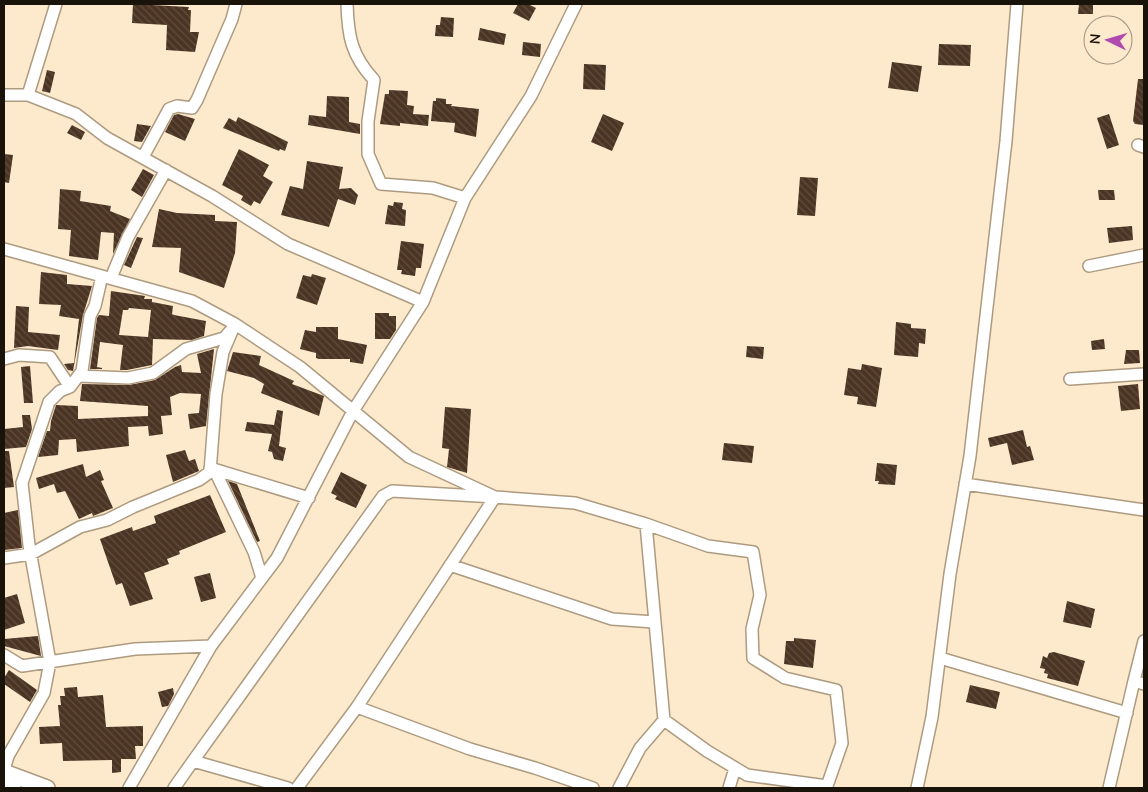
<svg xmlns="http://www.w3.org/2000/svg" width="1148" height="792" font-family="'Nunito Sans',sans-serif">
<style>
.building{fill:url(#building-back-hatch);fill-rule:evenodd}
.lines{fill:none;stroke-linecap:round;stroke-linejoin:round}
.street-casing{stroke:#ad9b80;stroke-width:14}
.secondary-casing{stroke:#ad9b80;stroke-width:18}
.street{stroke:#fff;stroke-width:11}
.secondary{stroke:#fff;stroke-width:15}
</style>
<defs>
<pattern id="building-back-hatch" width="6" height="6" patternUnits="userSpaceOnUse" patternTransform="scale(1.25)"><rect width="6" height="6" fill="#4b3423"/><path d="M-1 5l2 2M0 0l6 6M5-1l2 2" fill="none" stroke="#614e40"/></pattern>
</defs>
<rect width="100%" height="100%" fill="#fde9cc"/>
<path class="building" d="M133,4L189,7L188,10H191L190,32H199L195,52L166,50L167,25L132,23Z
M518,4H528L536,8L529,21L513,13Z
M1079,4H1093V14H1078Z
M441,17L454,18L453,37L435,36L436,25H440Z
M480,28L506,34L504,45L478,40Z
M523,42L541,44L540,57L522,55Z
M939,44L971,45L970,66L938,65Z
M892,62L922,66L918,92L888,88Z
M584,64L606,65L605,90L583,89Z
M47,70L55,72L50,93L42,91Z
M1138,79H1144V125L1135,124L1133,121Z
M389,90L408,91L407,105L414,106L413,114L429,115L428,126L400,123V126L380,124L385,94H389Z
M327,96L349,97V122L360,124V134L308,125L309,115L326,117Z
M436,98L446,99V104H452L451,106L479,109L476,137L454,132L455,123L431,121L433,101H436Z
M178,114L195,119L185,141L165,132L174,115Z
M603,114L624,123L612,151L591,142Z
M1109,114L1119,145L1107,149L1097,118Z
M238,117L288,142L285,151L280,149L279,151L223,128L229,118L236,122Z
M137,124L151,126L142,142L134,141Z
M72,125L85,132L81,140L67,133Z
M239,149L269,165L263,176L273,182L260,204L254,201L251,206L241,200L243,196L222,185Z
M4,154L13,155L9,183L4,182Z
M307,161L343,167L339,189L351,188L358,195L355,205L338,199L329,227L281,215L290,186L303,189Z
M143,169L154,175L142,197L131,190Z
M800,177L818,178L815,216L797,215Z
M60,189L81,191L80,201L111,206L110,211L130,219L113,254L114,233L101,232L98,260L69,256L71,230L58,229Z
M1098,190H1114L1115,200H1099Z
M394,202L403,203L402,209L406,210L405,226L385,224L388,205L393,206Z
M159,209L177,213L215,215V221L237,222L235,253L224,288L179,272L181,248L152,247Z
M1132,226L1133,240L1109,243L1107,228Z
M137,237L143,238L131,268L124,265Z
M401,241L424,244L421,268H416L415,276L401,274L402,270H397Z
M41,272L67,275V284L92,286L83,315L73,371L68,370L64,364L74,363L79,319L59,316L61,305L39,304Z
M312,274L326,278L317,305L296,298L303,275L311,277Z
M111,291L145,296L144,299H152V302L173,306L172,314L174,315L206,321L204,336L192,340L153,339L152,365L127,370H120L123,345L100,342L97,367L102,368V369H90L97,318L99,315L109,316ZM129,308L151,310L148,337L119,335L123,310H128Z
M16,306L29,307L28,332L60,335L58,350L28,346L14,348Z
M375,313H389V316H396V330L390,339H375Z
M896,322L911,324V328L926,329L925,344L919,343L918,357L894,355Z
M316,327H338V339L367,345L363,364L350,362V359H319L316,358V353L300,349L305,330L316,332Z
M1104,339L1105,349L1092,350L1091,341Z
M747,346L764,347L763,359L746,357Z
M214,349L206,426L190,429L188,414L199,413L201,394L180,393L170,397L172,415L161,416L163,434L149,436L148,426L128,427L129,446L77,452L76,439L59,440L58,455L38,457L47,431H50L51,421L56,405L78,406V419L148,416V406L80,401L82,384L129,385L155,380L175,367L181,365L182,372L201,373L197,354Z
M1126,350H1139L1140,363L1124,364Z
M233,352L261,356L259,365L294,381L292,384L324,396L319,416L261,393L264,384L254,378L227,371Z
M862,364L882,368L876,407L857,404L858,397L844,395L848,368L861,370Z
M30,366L33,403H24L21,367Z
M1138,384L1140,409L1121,411L1118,386Z
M445,407L471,409L467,473L447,467L449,449L442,448Z
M277,410L283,411L279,446L286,448L283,461L274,459L272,452L268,451L272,434L245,431L247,422L274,425Z
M22,415H30L32,429L26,447L4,449V429L23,427Z
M1023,430L1027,447L1030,446L1034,460L1012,465L1007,443L990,447L988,438Z
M724,443L754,446L752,463L722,460Z
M185,450L189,461L195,459L199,471L173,482L166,455Z
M4,451H9L14,487L4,488Z
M877,463L897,465L895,485L878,484L879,481H875Z
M83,464L86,477L100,470L104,480L101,481L113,508L93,516L92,513L79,519L65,491L57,493L54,484L39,489L36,478Z
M341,472L367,485L356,508L335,499L337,496L331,493Z
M228,481L237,484L260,541L257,542Z
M210,495L226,532L179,551L180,554L167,559L169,564L144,573L153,599L130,606L122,583L116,585L100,539L132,527L133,531L156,523L154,516Z
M18,510L22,548L4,550V513Z
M210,573L216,598L201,602L194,577Z
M17,594L25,623L4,630V598Z
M1067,601L1095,609L1091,628L1063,622Z
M38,636L41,656L4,646V639Z
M794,638L816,640L813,668L784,664L786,641H794Z
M1054,652L1085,661L1078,686L1047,678L1048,674L1044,673L1045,669L1040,668L1043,656L1047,658L1049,653Z
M9,670L37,690L30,702L4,684V678Z
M970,685L1000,692L996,709L966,702Z
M77,687L78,697L103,695L106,727L143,726V746H135L136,759H121V772L112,773V760L63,761L62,743L40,744L39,727L60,726L58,705H61L60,696H65L64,688Z
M173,688L174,694L168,706L162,707L158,692Z"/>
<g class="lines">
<g class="street-casing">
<path id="street" d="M347,4C348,36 351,55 374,80L368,121V154L381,184L433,188L465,198
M4,95H28L76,114L107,138L212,196L288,244L423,302
M28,95L56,4
M1138,145L1144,147
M143,157L169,109L177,106L192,108L197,100L232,19L236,4
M4,249L192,301L235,324L300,367L409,457L495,497L575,503L646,524L664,720L707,751L747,775L827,786V788
M1089,266L1144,255
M111,278L128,237L166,170
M4,359L19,355L50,357L70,387
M79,376L128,378L153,373L186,349L224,338L231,330
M1070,379L1144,374
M210,468L309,498
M214,469L254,552L262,578
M965,484L1144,510
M646,524L708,546L753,552L760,595L752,629L753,658L785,678L836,690L842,743L827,786
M4,558L31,554L80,527L107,520L133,507L199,480L210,472L216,394L223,352L235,324
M450,565L612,619L654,622
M4,655L22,666L135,649L211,646
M940,658L1127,713
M1134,681L1144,641
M357,707L470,749L535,768L593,788
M193,761L383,496L392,491L495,497L357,707L297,788
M4,770L8,756L44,693L50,662L29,545L22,483L49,402L60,391L70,387L82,371L90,316L95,306L102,276
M129,788L211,646L277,558L353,411L423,302L465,198L531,96L576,4
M174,788L193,761L288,788
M619,788L640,748L664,720
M729,788L735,768
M917,788L932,717L950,574L970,456L1006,141L1017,4
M1109,788L1134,681L1144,684"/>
</g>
<g class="secondary-casing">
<path id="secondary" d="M4,772L47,788
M4,785L13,788"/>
</g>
<use href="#street" class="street"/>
<use href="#secondary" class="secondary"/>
</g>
<rect width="1148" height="792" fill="none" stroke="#1a1309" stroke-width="10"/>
<g transform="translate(1108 40) rotate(275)"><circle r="24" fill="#fde9cc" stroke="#a2937e"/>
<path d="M0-4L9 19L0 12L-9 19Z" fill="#b04aaf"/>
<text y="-8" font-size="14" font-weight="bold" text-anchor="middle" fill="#1a1309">N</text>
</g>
</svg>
